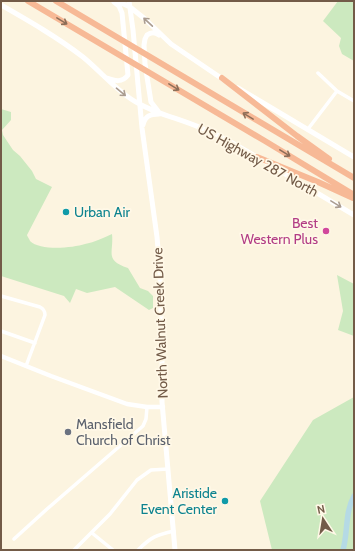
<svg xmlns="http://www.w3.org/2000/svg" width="355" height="551" font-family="Cabin,sans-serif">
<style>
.green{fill:#cce9bf}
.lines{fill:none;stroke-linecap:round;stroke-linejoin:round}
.river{stroke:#b5dae5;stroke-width:5.5}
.minor{stroke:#fff;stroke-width:3.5}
.tertiary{stroke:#fff;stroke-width:4.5}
.secondary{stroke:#fff;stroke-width:5}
.motorway{stroke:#f7b996;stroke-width:6}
.oneway{stroke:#8d6e58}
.oneway2{stroke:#ab9d91}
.culture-dot{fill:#0f9aa8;stroke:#fff8e7;stroke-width:1.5}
.hotel-dot{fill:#d1479c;stroke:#fff8e7;stroke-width:1.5}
.worship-dot{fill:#6b7280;stroke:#fff8e7;stroke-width:1.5}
.labels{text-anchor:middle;stroke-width:3.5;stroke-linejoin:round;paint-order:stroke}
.street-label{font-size:14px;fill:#735b48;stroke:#fff8e7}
.culture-label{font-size:14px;fill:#0d838f;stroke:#fff8e7;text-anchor:start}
.hotel-label{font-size:14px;fill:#b23c85;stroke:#fff8e7;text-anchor:end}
.worship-label{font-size:14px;fill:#5b616d;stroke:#fff8e7;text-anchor:start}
</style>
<rect width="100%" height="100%" fill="#fcf4e0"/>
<path class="green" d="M338,1H354V61L342,54L339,46L341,38L323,21Z
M1,109L11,112V120L2,130L3,135L13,150L20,156L32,171L36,179L52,187L27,235C27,236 30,240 30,241C40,251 72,248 85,244C95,242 103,238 112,234C114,253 104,260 128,268L140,288L148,291L153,296V308L149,310L115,287L87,293L76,289L70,303L64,296L1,276Z
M337,275L354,284V336L338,330L343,311Z
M354,397V550H272L260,501L313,420Z"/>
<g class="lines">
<path class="river" d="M343,550C348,532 345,512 354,496"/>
<path class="minor" d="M318,73L337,91L354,101
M308,129L337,91
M1,296L40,307C44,309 45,311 45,315L26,366
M1,331L35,343
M92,533L113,550
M14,539L47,509L143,426L146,419L147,407
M74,550L110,514L137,480L151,470L168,469
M138,550C151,537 156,535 174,531"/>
<path class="tertiary" d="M1,356L51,376L127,404L147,407H163"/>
<path class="secondary" d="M117,1L130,7L145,19L171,44L224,80
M129,1L133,30L142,128L157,237L160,271L162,361V402L175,550
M1,5C29,21 57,37 83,57C99,70 113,87 131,99C152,113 178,118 201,128C221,135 242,148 260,159
M107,78C115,81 122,83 128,75L122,13L119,6L114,2
M238,88L354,157
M158,111L151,102L145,64L144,45L145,39L147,35C151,32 155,32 159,35
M143,125C145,116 150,114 159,114
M267,163L354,215"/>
<path class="motorway" d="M28,1L265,141L354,195
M56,1L354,178
M222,78L297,136L329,159
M257,157L318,182L353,198"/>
</g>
<defs><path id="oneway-shaft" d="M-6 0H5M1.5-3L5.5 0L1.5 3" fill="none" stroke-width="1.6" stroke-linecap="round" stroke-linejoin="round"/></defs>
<g class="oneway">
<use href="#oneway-shaft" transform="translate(62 21) rotate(31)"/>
<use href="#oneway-shaft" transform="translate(174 87) rotate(31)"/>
<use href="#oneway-shaft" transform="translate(248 116) rotate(-149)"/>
<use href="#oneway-shaft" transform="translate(285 153) rotate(31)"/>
</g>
<g class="oneway2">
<use href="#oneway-shaft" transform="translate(148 22) rotate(-137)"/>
<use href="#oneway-shaft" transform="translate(121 92) rotate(40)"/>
<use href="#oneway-shaft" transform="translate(336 204) rotate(31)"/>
</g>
<g class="culture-dot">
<circle cx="66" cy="212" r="4"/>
<circle cx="225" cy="501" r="4"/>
</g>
<circle class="hotel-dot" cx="326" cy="231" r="4"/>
<circle class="worship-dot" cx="68" cy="432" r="4"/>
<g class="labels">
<g class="street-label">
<text transform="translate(258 160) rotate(29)" y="5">US Highway 287 North</text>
<text transform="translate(160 323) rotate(-92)" y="5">North Walnut Creek Drive</text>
</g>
<g class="culture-label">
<text x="74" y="217">Urban Air</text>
<text x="217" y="498" text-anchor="end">Aristide<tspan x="217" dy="16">Event Center</tspan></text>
</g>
<g class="hotel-label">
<text x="318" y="228">Best<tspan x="318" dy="16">Western Plus</tspan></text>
</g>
<g class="worship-label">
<text x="76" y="429">Mansfield<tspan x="76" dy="16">Church of Christ</tspan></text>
</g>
</g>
<rect width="355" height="551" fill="none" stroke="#735b48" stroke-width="4"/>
<g transform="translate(323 519) rotate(348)" stroke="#fff8e7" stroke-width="3" paint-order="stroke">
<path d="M0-3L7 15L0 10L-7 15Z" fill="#735b48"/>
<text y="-6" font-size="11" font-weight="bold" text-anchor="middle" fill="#735b48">N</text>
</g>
</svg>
